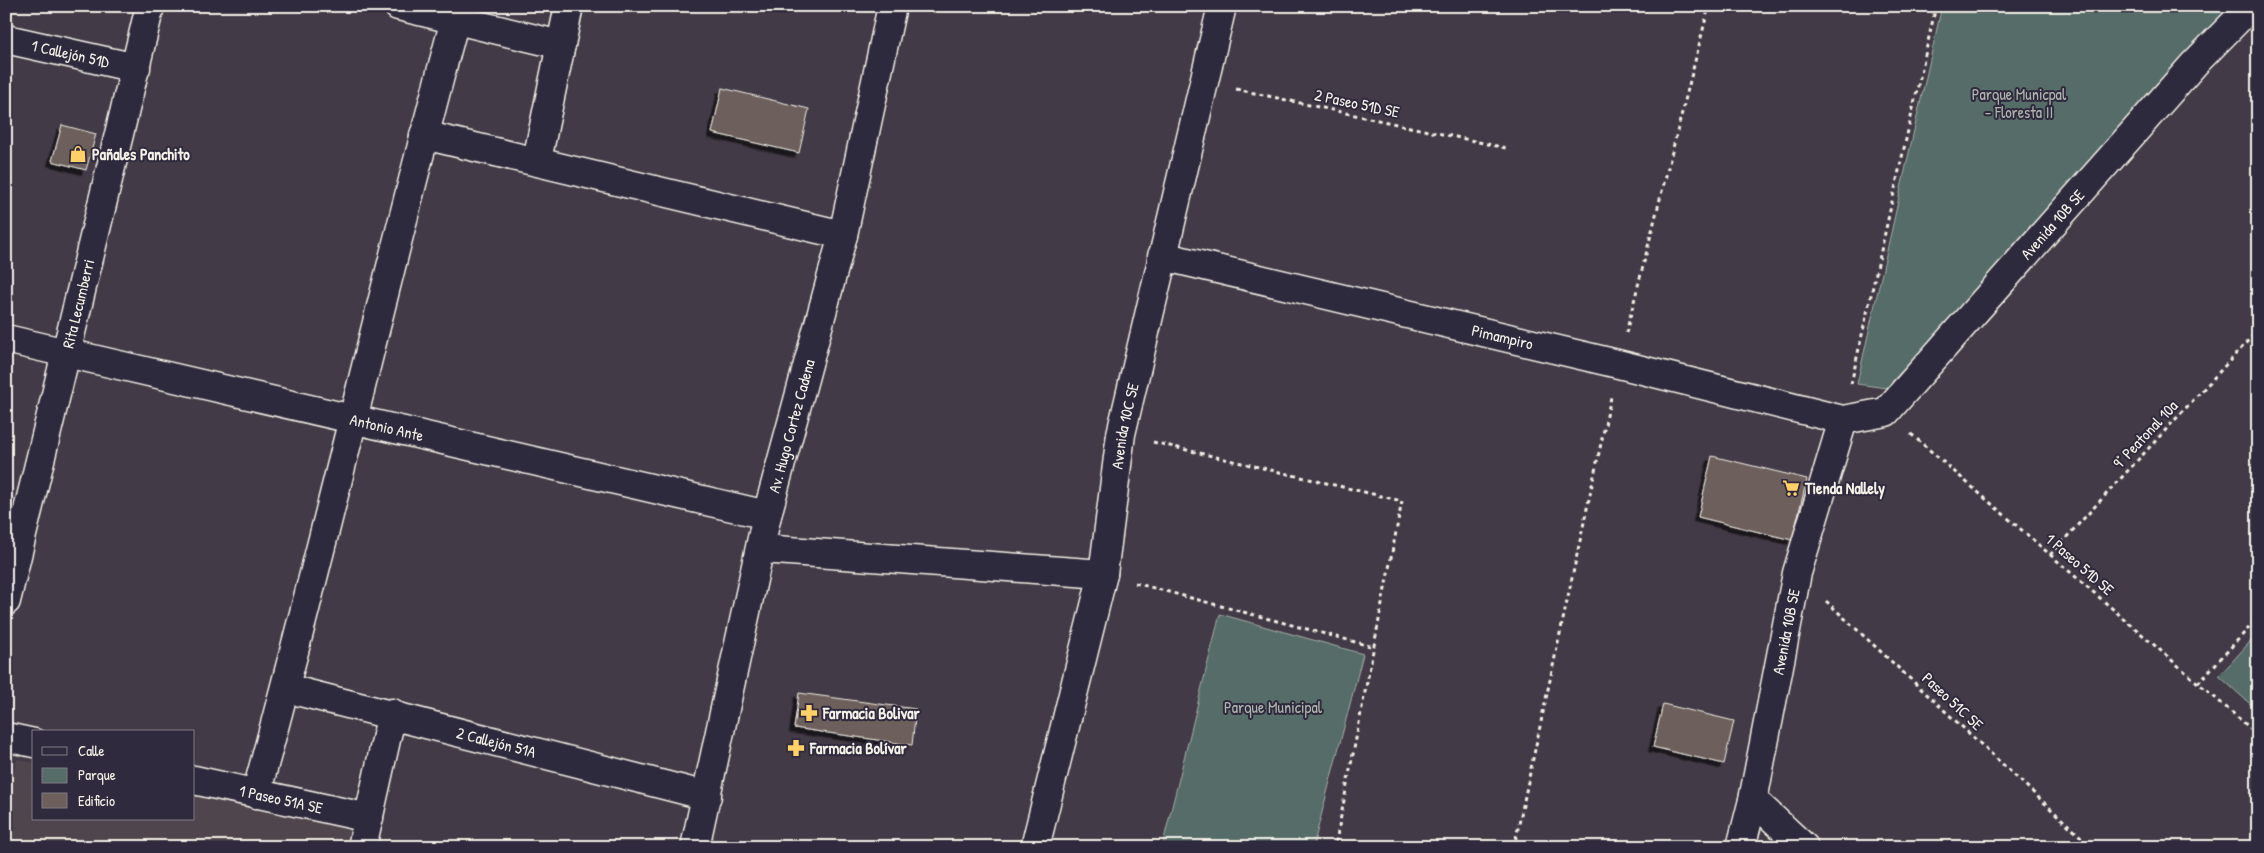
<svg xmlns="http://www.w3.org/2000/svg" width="2264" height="853" font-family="'Patrick Hand',sans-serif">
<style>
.built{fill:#4f454d}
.green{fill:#566c67;stroke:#a5aea8}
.building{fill:#6d605c;stroke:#f4f1e8;filter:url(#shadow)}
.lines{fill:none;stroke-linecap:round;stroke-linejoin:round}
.minor-casing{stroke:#f4f1e8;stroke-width:31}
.tertiary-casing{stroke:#f4f1e8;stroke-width:31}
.path{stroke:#f4f1e8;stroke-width:3;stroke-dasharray:4 4;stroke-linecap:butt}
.minor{stroke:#2f2a3d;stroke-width:28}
.tertiary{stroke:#2f2a3d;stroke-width:28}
.labels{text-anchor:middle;stroke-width:4;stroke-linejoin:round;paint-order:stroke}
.street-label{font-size:16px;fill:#f4f1e8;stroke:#2f2a3d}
.park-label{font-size:16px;fill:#adb5ae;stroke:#2f2a3d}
.poi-label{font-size:16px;font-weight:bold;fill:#f4f1e8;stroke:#2f2a3d;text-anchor:start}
</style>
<defs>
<filter id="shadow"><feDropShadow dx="-4.5" dy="4.5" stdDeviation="0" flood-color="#0009"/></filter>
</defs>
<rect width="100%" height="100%" fill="#423a46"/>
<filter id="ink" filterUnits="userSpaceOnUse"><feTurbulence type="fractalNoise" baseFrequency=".02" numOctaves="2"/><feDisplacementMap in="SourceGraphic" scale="10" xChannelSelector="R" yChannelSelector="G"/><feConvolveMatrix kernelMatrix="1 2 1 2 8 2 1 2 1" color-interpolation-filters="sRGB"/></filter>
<g filter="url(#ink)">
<path class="built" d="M17,759L34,763V819H194V793L352,823L346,847H6V804Z"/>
<path class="green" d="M1942,6H2242L1886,388L1857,384Z
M1220,614L1363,654L1313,847H1162Z
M2258,633V711L2219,676Z"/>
<path class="building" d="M722,88L809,109L799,153L712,133Z
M62,125L96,134L86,170L52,161Z
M1712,456L1807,479L1792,540L1698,517Z
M799,693L916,709L912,745L794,728Z
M1663,704L1734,721L1724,764L1653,747Z"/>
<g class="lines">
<g class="minor-casing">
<g id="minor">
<path d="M398,6L561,45"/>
<path id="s1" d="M6,39L136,68"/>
<path d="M424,135L843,235"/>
<path d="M537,160L569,6"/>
<path id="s2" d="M1162,256L1618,364L1843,420L1886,412L2194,64L2251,6"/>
<path id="s3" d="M6,339L767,515"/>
<path d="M762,549L1103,574"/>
<path id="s4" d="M6,601L150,6"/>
<path id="s5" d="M285,688L707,796"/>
<path d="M6,737L34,743"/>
<path id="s6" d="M194,780L369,818"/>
<path d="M256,794C327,538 385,277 455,20"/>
<path d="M1753,800L1804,847"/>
<path d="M362,847L392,713"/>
<path id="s7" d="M1035,847L1103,574L1121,434L1222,6"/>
<path id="s8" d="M1741,847L1753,800L1797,573L1843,420"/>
</g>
</g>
<g class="tertiary-casing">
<g id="tertiary">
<path id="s9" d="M695,847L767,515L843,235L892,6"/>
</g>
</g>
<path class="path" d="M1236,89L1506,148
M1626,333L1709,6
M1851,384L1936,6
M1911,434L2258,735
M1153,442L1402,501L1335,847
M2050,555L2258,330
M1135,583L1374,647
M1826,601L2092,847
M2198,683L2258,618
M1514,847L1611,397"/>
<use href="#minor" class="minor"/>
<use href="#tertiary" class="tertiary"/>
</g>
</g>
<defs>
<g id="shop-bare" transform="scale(1.35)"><path d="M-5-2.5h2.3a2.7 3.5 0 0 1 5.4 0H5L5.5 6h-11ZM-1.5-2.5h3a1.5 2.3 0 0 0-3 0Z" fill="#ffd166" stroke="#2f2a3d" stroke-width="2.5" paint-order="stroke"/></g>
<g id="supermarket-bare" transform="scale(1.35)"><path d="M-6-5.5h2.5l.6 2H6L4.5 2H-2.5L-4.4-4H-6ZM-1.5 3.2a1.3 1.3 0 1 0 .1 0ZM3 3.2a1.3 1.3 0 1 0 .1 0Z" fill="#ffd166" stroke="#2f2a3d" stroke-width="2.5" paint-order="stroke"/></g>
<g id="pharmacy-bare" transform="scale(1.35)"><path d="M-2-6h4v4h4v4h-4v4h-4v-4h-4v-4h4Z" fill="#ffd166" stroke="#2f2a3d" stroke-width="2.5" paint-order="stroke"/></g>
</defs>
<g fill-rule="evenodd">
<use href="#shop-bare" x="78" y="154"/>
<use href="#supermarket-bare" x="1791" y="488"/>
<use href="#pharmacy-bare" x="809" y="713"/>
<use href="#pharmacy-bare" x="796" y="748"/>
</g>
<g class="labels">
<g class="street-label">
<text dy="6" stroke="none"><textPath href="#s1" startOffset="66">1 Callejón 51D</textPath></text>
<text transform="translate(1357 103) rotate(12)" y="6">2 Paseo 51D SE</text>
<text dy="6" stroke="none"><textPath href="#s2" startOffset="995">Avenida 10B SE</textPath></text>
<text dy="6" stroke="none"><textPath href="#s4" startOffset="306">Rita Lecumberri</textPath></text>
<text dy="6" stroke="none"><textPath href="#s2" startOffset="350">Pimampiro</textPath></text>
<text dy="6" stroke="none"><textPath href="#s9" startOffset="432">Av. Hugo Cortez Cadena</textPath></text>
<text dy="6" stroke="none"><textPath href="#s7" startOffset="431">Avenida 10C SE</textPath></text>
<text dy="6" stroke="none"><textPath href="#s3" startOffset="391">Antonio Ante</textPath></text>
<text transform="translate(2145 434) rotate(-47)" y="6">9° Peatonal 10a</text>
<text transform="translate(2080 564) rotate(41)" y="6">1 Paseo 51D SE</text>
<text dy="6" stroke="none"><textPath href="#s8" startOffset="220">Avenida 10B SE</textPath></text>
<text transform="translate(1953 701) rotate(43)" y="6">Paseo 51C SE</text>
<text dy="6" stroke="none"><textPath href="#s5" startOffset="218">2 Callejón 51A</textPath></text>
<text dy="6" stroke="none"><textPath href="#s6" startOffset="89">1 Paseo 51A SE</textPath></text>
</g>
<g class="park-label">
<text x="2019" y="100">Parque Municpal<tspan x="2019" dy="18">- Floresta II</tspan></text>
<text x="1273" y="713">Parque Municipal</text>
</g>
<g class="poi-label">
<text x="92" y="160">Pañales Panchito</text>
<text x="1805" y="494">Tienda Nallely</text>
<text x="823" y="719">Farmacia Bolivar</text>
<text x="810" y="754">Farmacia Bolívar</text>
</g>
</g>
<rect width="2264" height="853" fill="none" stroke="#2f2a3d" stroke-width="25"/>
<rect x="12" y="12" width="2239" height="828" fill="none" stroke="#f4f1e8" stroke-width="2" filter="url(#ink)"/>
<rect x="32" y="730" width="162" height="90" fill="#2f2a3d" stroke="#7e7a81"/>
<rect x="42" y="747" width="25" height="8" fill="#2f2a3d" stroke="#7e7a81"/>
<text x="78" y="756" font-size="15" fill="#f4f1e8">Calle</text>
<rect x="42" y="768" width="25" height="15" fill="#566c67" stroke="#7e7a81"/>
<text x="78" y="780" font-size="15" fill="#f4f1e8">Parque</text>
<rect x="42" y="793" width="25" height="15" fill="#6d605c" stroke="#7e7a81"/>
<text x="78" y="806" font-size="15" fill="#f4f1e8">Edificio</text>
</svg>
